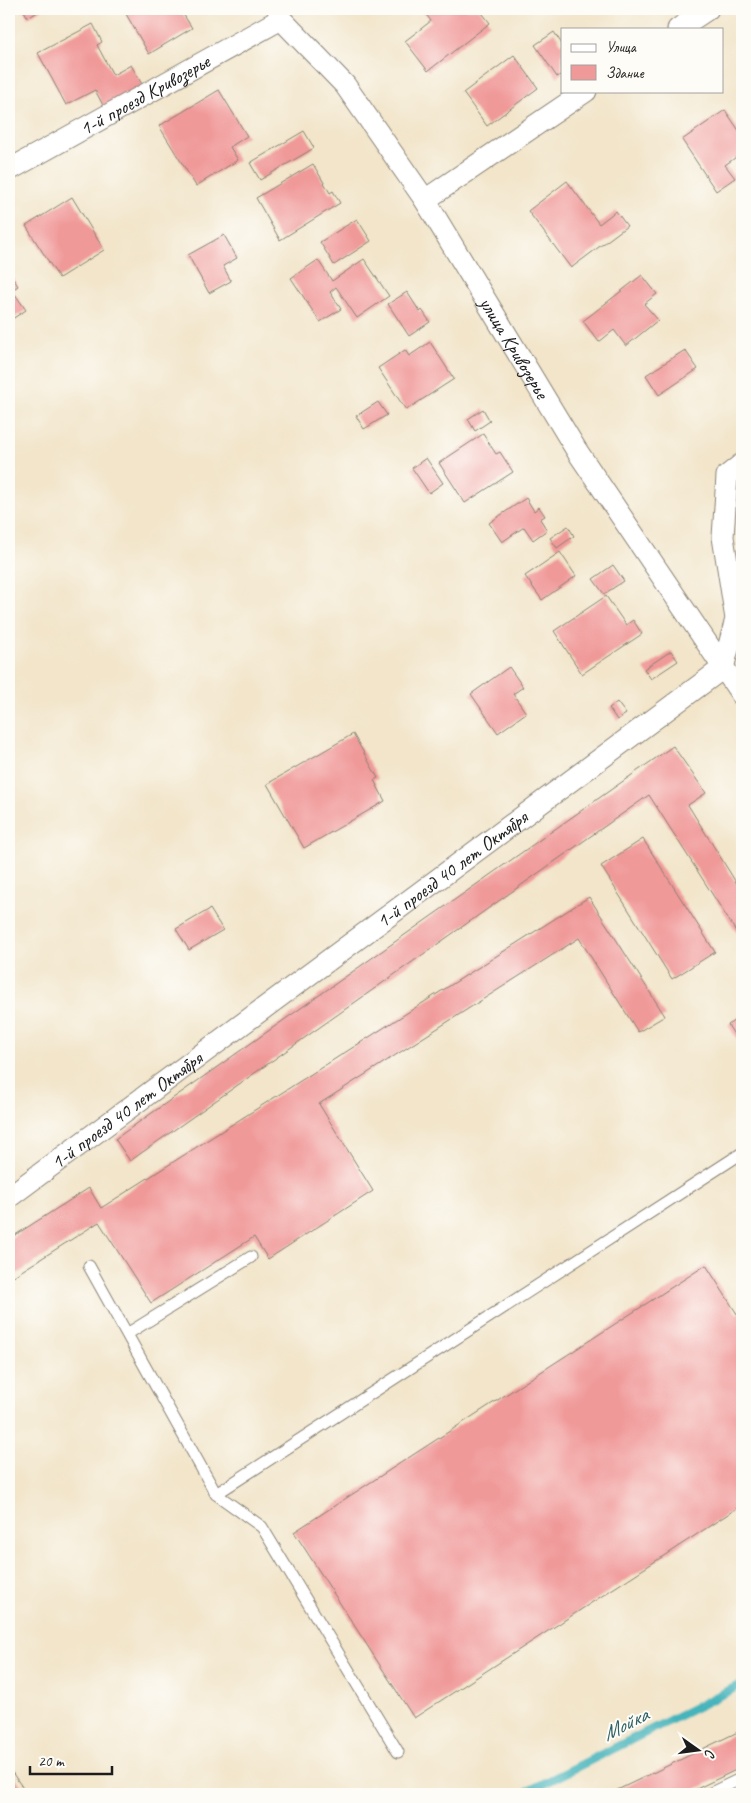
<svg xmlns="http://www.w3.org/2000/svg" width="751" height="1803" font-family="Caveat,sans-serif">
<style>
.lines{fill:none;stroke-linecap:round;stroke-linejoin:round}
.stream{stroke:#44b4bb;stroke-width:9}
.building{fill:#f09999}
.service-casing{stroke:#878073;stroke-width:13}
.minor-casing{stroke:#878073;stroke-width:23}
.service{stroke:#fff;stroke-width:11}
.minor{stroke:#fff;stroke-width:21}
.labels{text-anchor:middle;stroke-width:4;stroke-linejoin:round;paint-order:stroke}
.street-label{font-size:20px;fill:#1c1c1c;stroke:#fdfcf7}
.water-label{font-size:21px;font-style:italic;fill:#2e6064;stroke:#fdfcf7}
</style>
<rect width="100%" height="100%" fill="#fdfcf7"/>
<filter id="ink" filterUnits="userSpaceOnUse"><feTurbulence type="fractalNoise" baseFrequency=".02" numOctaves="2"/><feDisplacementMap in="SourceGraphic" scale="10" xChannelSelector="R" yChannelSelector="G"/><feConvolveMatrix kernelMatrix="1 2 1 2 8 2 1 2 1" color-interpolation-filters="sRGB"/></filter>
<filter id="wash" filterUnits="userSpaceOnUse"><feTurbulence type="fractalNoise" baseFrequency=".0096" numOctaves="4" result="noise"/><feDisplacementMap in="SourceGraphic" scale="20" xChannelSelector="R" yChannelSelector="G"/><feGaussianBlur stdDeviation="1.12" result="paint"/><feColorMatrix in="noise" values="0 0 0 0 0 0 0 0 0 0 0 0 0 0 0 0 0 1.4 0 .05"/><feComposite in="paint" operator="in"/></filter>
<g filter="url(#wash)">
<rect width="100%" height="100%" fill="#f2e5ca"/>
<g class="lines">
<path class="stream" d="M523,1794L742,1684"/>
</g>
<g id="blocks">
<path class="building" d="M23,9H42L28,18Z
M135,9H180L192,28L149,54L126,14Z
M422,9H479L490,23L428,71L405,41L431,21Z
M93,24L102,42L97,45L113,75L131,65L144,88L105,109L95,90L66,105L38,53Z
M554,32L562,44V74L557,77L535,45Z
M514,55L538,88L487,126L463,93Z
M219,90L247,136L230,147L238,160L196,186L159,126Z
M725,110L742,135V153L725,165L735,178L716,191L682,140Z
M304,131L314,148L260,180L250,163Z
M313,164L330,193L333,191L340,203L280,240L256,198Z
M567,181L599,224L616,211L627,226L571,268L528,211Z
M72,197L104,250L59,278L26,226Z
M357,219L371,241L334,265L320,242Z
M224,235L237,258L223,266L231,281L209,293L188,255Z
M364,259L389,296L357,318L336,287L330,292L341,309L320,322L291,278L318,260L332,281Z
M9,272L18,286L12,290L26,310L9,321Z
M642,275L657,294L644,304L658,320L626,346L614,330L599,342L583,321Z
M407,292L420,312L422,310L430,322L409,336L388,304Z
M430,342L454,379L406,410L378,368L405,350L409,356Z
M685,350L698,369L659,395L646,375Z
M378,402L387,415L364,429L356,416Z
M483,409L490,421L475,431L468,419Z
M483,434L496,454L500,452L513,472L465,503L439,463Z
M426,458L443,483L429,493L412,468Z
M526,498L534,511L539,507L545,516L540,519L547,530L533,540L524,527L502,542L489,523Z
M568,526L574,536L557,548L550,538Z
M560,552L576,576L542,600L525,576Z
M613,565L624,581L604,594L593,579Z
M606,596L626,625L633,620L642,634L582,674L554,631Z
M671,651L678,661L651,679L644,669Z
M509,667L523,687L513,694L526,713L498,733L471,694Z
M617,702L626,714L617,720L609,708Z
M353,734L378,778L374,780L385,801L304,848L267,784Z
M673,746L706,793L688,805L742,892V929L737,933L649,795L130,1161L115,1139Z
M643,839L715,952L672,979L601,866Z
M589,897L665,1016L638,1032L579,938L319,1104L373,1191L268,1259L254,1237L151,1303L99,1222L9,1279V1239L89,1188L101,1208Z
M210,909L223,930L189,950L176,929Z
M742,1015V1047L728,1025Z
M706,1265L737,1314L742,1311V1505L414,1718L294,1532Z
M742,1730V1767L686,1794H609Z
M9,1768L27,1794H9Z"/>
</g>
</g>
<g filter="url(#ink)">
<use href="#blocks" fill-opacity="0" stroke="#878073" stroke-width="1"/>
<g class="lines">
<g class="service-casing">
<path id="service" d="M89,1266L216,1494L742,1153
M127,1334L251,1257
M216,1494L262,1527L398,1752
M709,1794L742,1778"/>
</g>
<g class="minor-casing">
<g id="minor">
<path id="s1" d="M278,9L281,19L345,85L425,200L577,451L742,695"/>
<path d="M678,29L708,9"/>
<path id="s2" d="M9,170L281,19"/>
<path d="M425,200L586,91"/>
<path id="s3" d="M9,1197L723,668L736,619L723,537L727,476L742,464"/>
</g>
</g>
<use href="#service" class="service"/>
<use href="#minor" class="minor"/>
</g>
</g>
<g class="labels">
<g class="street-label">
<text dy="7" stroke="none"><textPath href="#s2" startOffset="155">1-й проезд Кривозерье</textPath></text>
<text dy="7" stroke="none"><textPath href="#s1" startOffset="415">улица Кривозерье</textPath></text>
<text dy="7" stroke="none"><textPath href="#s3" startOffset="551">1-й проезд 40 лет Октября</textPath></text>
<text dy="7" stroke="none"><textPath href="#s3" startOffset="146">1-й проезд 40 лет Октября</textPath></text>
</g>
<g class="water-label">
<text transform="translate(625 1724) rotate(-27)" y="7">Мойка</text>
</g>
</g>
<rect width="751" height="1803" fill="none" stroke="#fdfcf7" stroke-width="30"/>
<rect x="561" y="28" width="162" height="65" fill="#fdfcf7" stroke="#a3a29f"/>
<rect x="571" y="44" width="25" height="8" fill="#ffffff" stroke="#a3a29f"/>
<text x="606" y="52" font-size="15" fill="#1c1c1c">Улица</text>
<rect x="571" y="65" width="25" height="15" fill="#f09999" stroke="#a3a29f"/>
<text x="606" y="78" font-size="15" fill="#1c1c1c">Здание</text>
<g transform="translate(698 1750) rotate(104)" stroke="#fdfcf7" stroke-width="4" paint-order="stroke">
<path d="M0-4L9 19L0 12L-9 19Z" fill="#1c1c1c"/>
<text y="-8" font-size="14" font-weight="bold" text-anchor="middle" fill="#1c1c1c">С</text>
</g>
<path d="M30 1766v8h82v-8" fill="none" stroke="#1c1c1c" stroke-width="2.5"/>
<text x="38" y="1766" font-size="15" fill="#1c1c1c" stroke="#fdfcf7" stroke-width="4" paint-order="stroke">20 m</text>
</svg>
